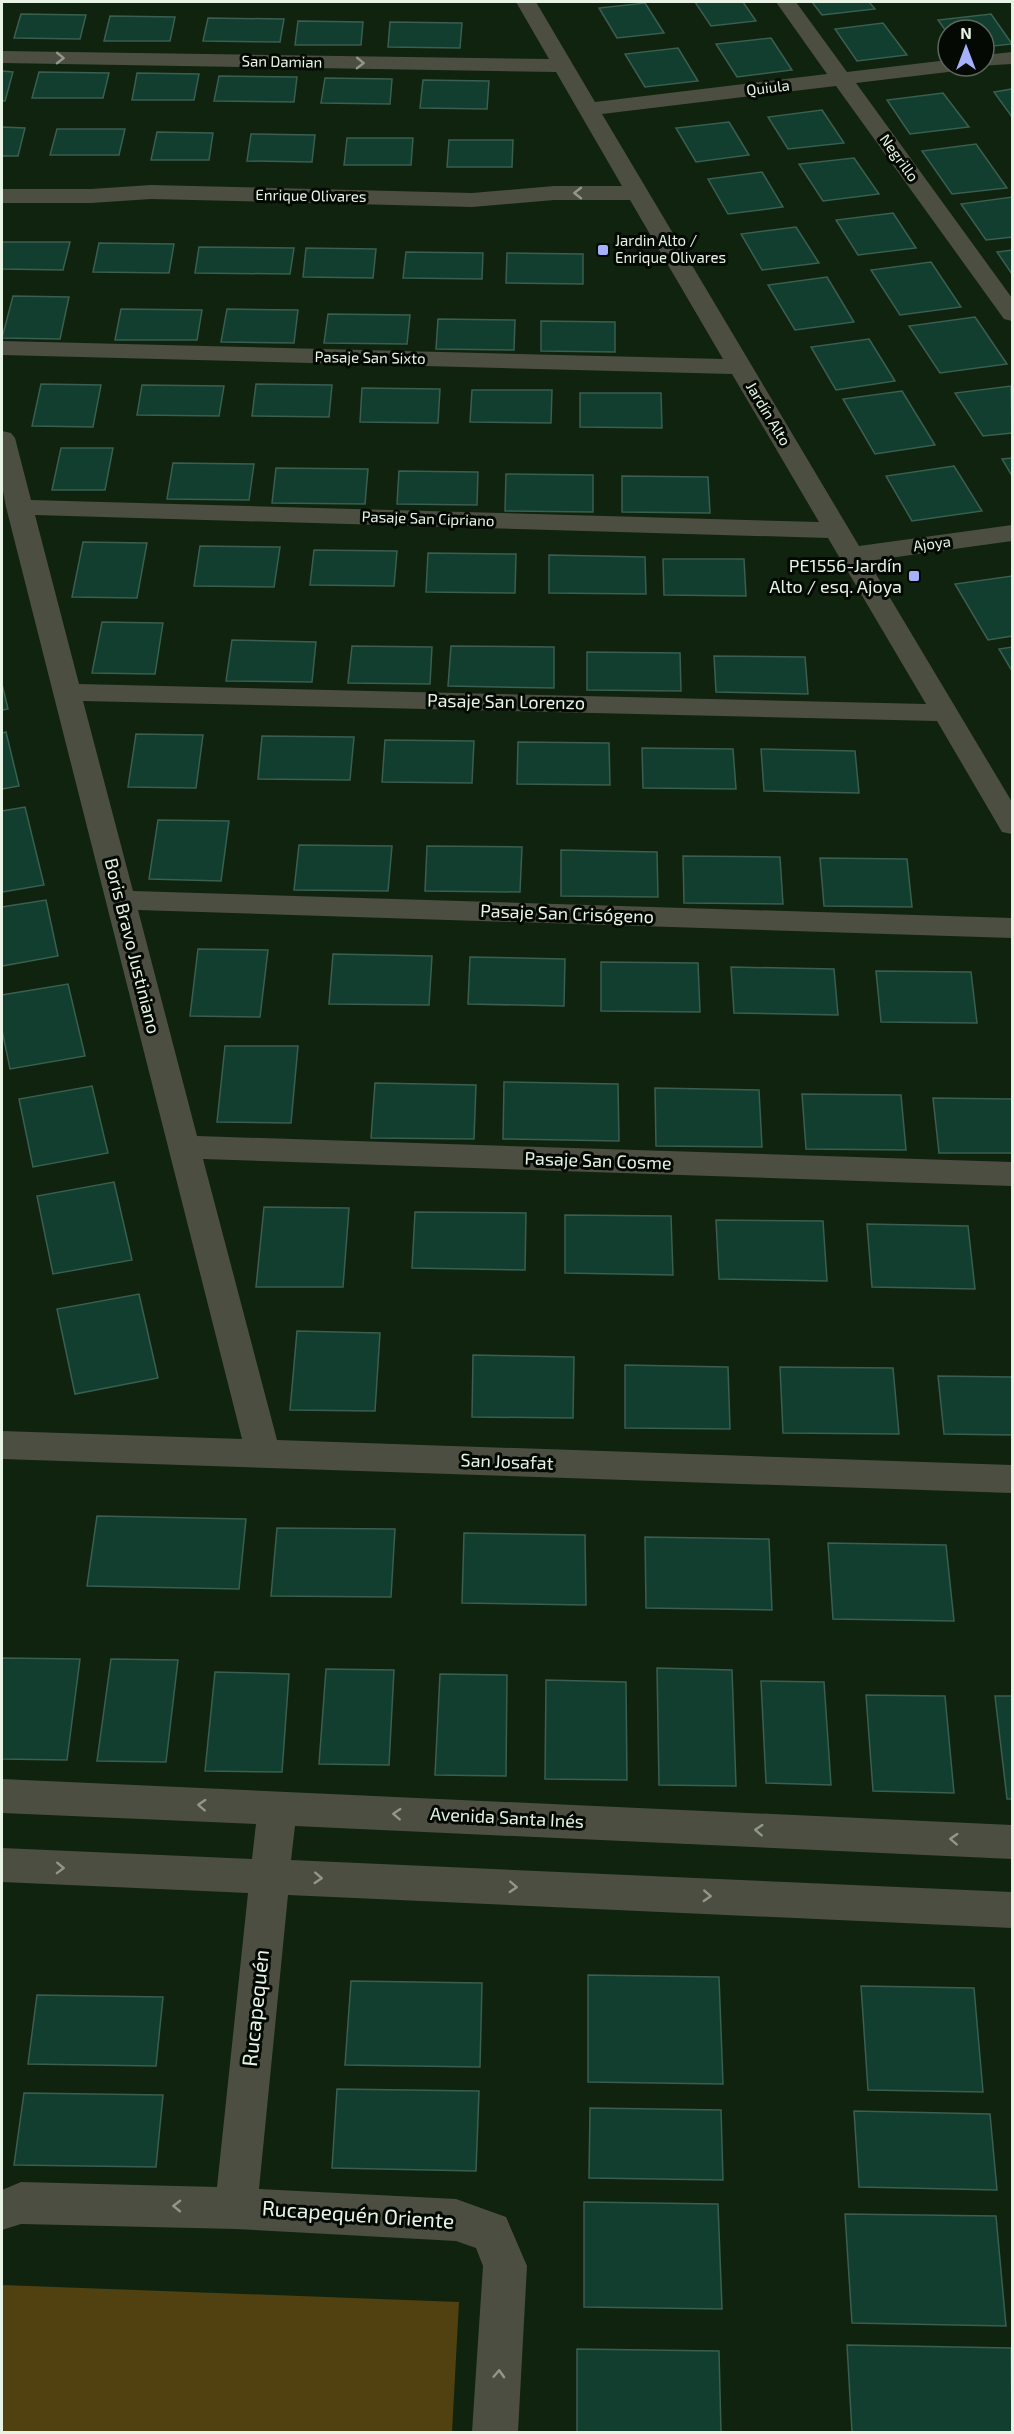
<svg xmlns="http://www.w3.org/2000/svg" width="1014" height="2434" font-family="'Exo 2',sans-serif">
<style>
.green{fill:#514010}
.building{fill:#123e30;stroke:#3a5e50;stroke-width:1.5}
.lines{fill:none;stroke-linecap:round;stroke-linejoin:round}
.minor{fill:#4c4e41;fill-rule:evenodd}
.oneway{stroke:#91988b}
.poi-dot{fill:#a5b1fc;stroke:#040a03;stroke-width:2}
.labels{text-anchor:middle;stroke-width:6;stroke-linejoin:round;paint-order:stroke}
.far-street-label{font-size:15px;fill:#e6f3e5;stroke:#040a03}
.far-poi-label{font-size:15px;fill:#e6f3e5;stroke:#040a03;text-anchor:start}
.poi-label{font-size:18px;fill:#e6f3e5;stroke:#040a03;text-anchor:end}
.street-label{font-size:18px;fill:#e6f3e5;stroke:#040a03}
.near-street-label{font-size:21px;fill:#e6f3e5;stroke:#040a03}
</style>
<rect width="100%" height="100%" fill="#10230e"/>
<path class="green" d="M2,2285L459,2302L452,2432H2Z"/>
<path class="building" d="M695,2H743L756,21L711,26Z
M812,2H869L875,9L822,15Z
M645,3L664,33L617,38L599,8Z
M21,14L86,15L80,39L14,38Z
M991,14L1012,44L984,47V30H948V34L938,20Z
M110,16L175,17L170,41H104Z
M208,18L284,19L280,42L203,41Z
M298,21L363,22L361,45H295Z
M390,22L462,23L460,48L388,47Z
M883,23L907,55L857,61L835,29Z
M771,38L792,70L737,77L716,44Z
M678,48L698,81L645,87L625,54Z
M2,71L13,72L5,101H2Z
M39,72L109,73L103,98H32Z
M137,73L199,74L194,100H132Z
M219,76L297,77L294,102L214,101Z
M325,78L392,79L390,104L321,103Z
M423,80L489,81L487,109L420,108Z
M1012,89V117L994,92Z
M943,93L969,127L910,134L887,100Z
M822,110L844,143L788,149L768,117Z
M729,122L749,155L696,162L676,128Z
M2,127L25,128L18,156H2Z
M57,129H125L119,155H50Z
M157,132L213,133L209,160H151Z
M251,134L315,135L312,162L247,161Z
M347,138H413L411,165H344Z
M449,140H513L512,167H447Z
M976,144L1007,188L952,194L922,151Z
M854,158L879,194L823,201L799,164Z
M762,172L783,207L728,214L708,179Z
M1012,197V237L986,240L961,204Z
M893,213L916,248L858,255L836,220Z
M796,227L819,263L762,270L741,234Z
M2,242H70L63,270L2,269Z
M99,243L174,244L169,273L93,272Z
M199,247L294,248L290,274L195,273Z
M306,248L376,249L373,278L303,277Z
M1012,250V274L997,252Z
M406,252L483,253L482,279L403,278Z
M507,253L583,254V284L506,283Z
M931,262L961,307L900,315L871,270Z
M827,277L854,322L795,330L768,285Z
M13,296L69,297L60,339L2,338Z
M121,309L202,310L197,340H115Z
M227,309L298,310L294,343L221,342Z
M328,314L410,315L407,344L324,343Z
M975,317L1007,364L940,373L909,326Z
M438,319L515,320L514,350L436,349Z
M541,321L615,322V352L541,351Z
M869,339L895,381L836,390L811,347Z
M41,384L101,385L93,427L32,426Z
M256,384L332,385L329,417L252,416Z
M142,385L224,386L219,416L137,415Z
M1011,386L1012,433L983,436L955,393Z
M362,388L440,389L438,423L360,422Z
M472,390H552L551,423L470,422Z
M902,391L935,445L875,454L843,399Z
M580,393H661L662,428L580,427Z
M61,448H113L105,490H52Z
M1012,458V476L1002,459Z
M173,463L254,464L249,500L167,499Z
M954,466L982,511L912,521L886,476Z
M276,468L368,469L365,504L272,503Z
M399,471L478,472L477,505L397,504Z
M506,474L593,475V512L505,511Z
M622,476L708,477L710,513L622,512Z
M83,542L147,543L137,598L72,597Z
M200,546L280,547L274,587L194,586Z
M314,550L397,551L394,586L310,585Z
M428,553L516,554L515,593L426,592Z
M549,555L645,557L646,594L549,593Z
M663,559H744L746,596L664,595Z
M1012,576V636L988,640L955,584Z
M102,622L163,623L155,674L92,673Z
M232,640L316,642L312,682L226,681Z
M352,646L432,647L430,684L348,683Z
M451,646L554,647V688L448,686Z
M1012,647V671L999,649Z
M587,652L680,653L681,691L587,690Z
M714,656L805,657L808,694L716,692Z
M2,684L8,709L2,710Z
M6,732L19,786L2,789V733Z
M136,734L203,735L196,788L128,787Z
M262,736L354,737L350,780L258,779Z
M385,740L474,741L472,783L382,782Z
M518,742L609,743L610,785L517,784Z
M642,748L733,749L736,789L643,788Z
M761,749L855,751L859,793L764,791Z
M25,807L44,885L2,892V811Z
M158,820L229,821L221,881L149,879Z
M299,845L392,846L388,891L294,890Z
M427,846L522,847L520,892L425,891Z
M561,850L657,852L658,897L561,896Z
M683,856L780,857L783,904L684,903Z
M820,858L907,859L912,907L824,906Z
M46,900L58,956L2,966V907Z
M198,949L268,950L260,1017L190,1016Z
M333,954L432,956L429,1005L329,1004Z
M470,957L565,959L564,1006L468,1004Z
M601,962L698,963L700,1012L601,1011Z
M731,967L834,969L838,1015L734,1013Z
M876,971L971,972L977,1023L881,1022Z
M68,984L85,1056L10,1069L2,1030V995Z
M225,1046H298L291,1123L217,1122Z
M504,1082L618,1084L619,1141L503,1139Z
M375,1083L476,1085L474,1139L371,1138Z
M92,1086L108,1153L33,1167L19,1099Z
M655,1088L759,1090L762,1147L656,1146Z
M802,1094L901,1095L906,1150L806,1149Z
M933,1098L1012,1099V1153H939Z
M114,1182L132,1260L53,1274L37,1196Z
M264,1207L349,1208L343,1287H256Z
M415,1212L526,1213L525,1270L412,1268Z
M565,1215L671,1216L673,1275L565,1273Z
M716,1220L823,1221L827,1281L719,1279Z
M867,1224L968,1226L975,1289L872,1287Z
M139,1294L158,1378L75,1394L57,1309Z
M297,1331L380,1333L375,1411L290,1410Z
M473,1355L574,1357L573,1418L472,1417Z
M625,1365L728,1367L730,1429L625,1428Z
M780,1367L893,1368L899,1434L783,1433Z
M938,1376L1012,1377V1435L944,1434Z
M97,1516L246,1519L239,1589L87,1586Z
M277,1528L395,1529L391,1597L271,1596Z
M464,1533L585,1535L586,1605L462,1603Z
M645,1537L769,1539L772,1610L646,1608Z
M828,1543L946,1545L954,1621L833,1619Z
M2,1658L80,1659L67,1760L2,1759Z
M111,1659L178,1660L166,1762L97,1761Z
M657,1668L732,1670L736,1786L659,1785Z
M326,1669L394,1670L389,1765L319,1764Z
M215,1672L289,1674L282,1772L205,1771Z
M440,1674L507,1675L506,1776L435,1775Z
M546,1680L626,1682L627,1780L545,1779Z
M761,1681L824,1682L831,1785L766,1783Z
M866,1695L945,1696L954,1793L873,1791Z
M995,1696H1012V1799H1007Z
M588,1975L719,1977L723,2084L588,2082Z
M351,1981L482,1983L480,2067L345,2065Z
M861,1986L974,1988L983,2092L868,2090Z
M37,1995L163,1997L156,2066L28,2064Z
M337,2089L479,2091L476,2171L332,2168Z
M24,2093L163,2095L156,2167L14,2165Z
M590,2108L721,2110L723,2180L589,2178Z
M854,2111L990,2114L997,2190L859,2187Z
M584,2202L718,2204L722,2309L584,2307Z
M845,2214L996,2216L1006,2326L852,2323Z
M847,2345L1011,2348L1012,2432H852Z
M577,2349L719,2351L721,2432H577Z"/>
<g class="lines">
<path class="minor" d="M516,2H536L595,102L827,74L776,2H796L847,72L948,60V66H959L955,70L948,72L856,83L1012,298V321L1004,319L836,86L602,114L859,546L1012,525V541L868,561L1012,802V834L1002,832L937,721L83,701L133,891L1012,918V938L138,910L197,1136L1012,1162V1186L203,1159L277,1440L1012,1465V1493L2,1459V1431L242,1439L6,507L2,486V431L11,433L15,438L31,500L819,522L732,374L2,355V341L723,359L630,200H554L472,207L151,199L91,203H2V189H91L151,185L472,193L554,186H622L556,72L2,63V51L549,59ZM35,515L828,538L926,704L79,684Z
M1012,52V64L979,66H984V55Z
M2,1779L1012,1825V1859L295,1826L291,1860L1012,1892V1928L288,1895L259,2189L456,2199L506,2217L527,2266L518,2432H472L483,2266L476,2248L456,2241L236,2229L21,2224L2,2230V2190L21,2182L217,2187L248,1893L2,1882V1848L252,1859L256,1824L2,1813Z"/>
</g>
<defs><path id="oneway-chevron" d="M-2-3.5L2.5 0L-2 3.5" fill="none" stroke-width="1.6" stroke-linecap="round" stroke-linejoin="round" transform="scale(1.5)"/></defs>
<g class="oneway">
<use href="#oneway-chevron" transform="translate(60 58) rotate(1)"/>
<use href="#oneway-chevron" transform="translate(360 63) rotate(1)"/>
<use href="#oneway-chevron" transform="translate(578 193) rotate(180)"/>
<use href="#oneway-chevron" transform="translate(202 1805) rotate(-177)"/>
<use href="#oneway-chevron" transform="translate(397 1814) rotate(-177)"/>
<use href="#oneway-chevron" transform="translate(759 1830) rotate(-177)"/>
<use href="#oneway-chevron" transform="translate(954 1839) rotate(-177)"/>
<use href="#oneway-chevron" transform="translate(60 1868) rotate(2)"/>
<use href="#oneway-chevron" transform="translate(318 1878) rotate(3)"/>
<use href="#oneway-chevron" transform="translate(513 1887) rotate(3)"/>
<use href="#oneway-chevron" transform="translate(707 1896) rotate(3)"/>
<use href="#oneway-chevron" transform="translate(177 2206) rotate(-179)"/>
<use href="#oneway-chevron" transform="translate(499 2374) rotate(-87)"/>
</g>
<g class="poi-dot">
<rect x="597" y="244" width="12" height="12" rx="3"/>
<rect x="908" y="570" width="12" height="12" rx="3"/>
</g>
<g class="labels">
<g class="far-street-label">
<text transform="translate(282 62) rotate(1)" y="5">San Damian</text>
<text transform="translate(768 88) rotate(-7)" y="5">Quiula</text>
<text transform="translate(899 158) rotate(54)" y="5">Negrillo</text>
<text transform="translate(311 196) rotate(1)" y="5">Enrique Olivares</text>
<text transform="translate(370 358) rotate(1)" y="5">Pasaje San Sixto</text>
<text transform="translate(768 414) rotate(59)" y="5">Jardín Alto</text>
<text transform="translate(428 519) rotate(2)" y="5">Pasaje San Cipriano</text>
<text transform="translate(932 544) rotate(-8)" y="5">Ajoya</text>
</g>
<g class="far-poi-label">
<text x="615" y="246">Jardin Alto /<tspan x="615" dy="17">Enrique Olivares</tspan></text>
</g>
<g class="poi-label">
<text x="902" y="572">PE1556-Jardín<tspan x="902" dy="21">Alto / esq. Ajoya</tspan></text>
</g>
<g class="street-label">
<text transform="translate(506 702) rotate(1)" y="6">Pasaje San Lorenzo</text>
<text transform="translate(567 914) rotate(2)" y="6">Pasaje San Crisógeno</text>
<text transform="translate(132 946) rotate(76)" y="6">Boris Bravo Justiniano</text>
<text transform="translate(598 1161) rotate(2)" y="6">Pasaje San Cosme</text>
<text transform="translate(507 1462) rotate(2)" y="6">San Josafat</text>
<text transform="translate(507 1818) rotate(3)" y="6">Avenida Santa Inés</text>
</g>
<g class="near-street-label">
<text transform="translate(256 2008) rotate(-84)" y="7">Rucapequén</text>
<text transform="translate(358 2215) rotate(4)" y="7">Rucapequén Oriente</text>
</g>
</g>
<rect width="1014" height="2434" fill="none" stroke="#e6f3e5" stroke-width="6"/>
<g transform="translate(966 48)"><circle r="28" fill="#040a03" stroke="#5e675d" stroke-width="1.5"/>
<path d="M0-4.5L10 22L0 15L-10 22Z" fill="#a5b1fc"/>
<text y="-9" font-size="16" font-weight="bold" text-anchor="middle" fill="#e6f3e5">N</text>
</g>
</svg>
